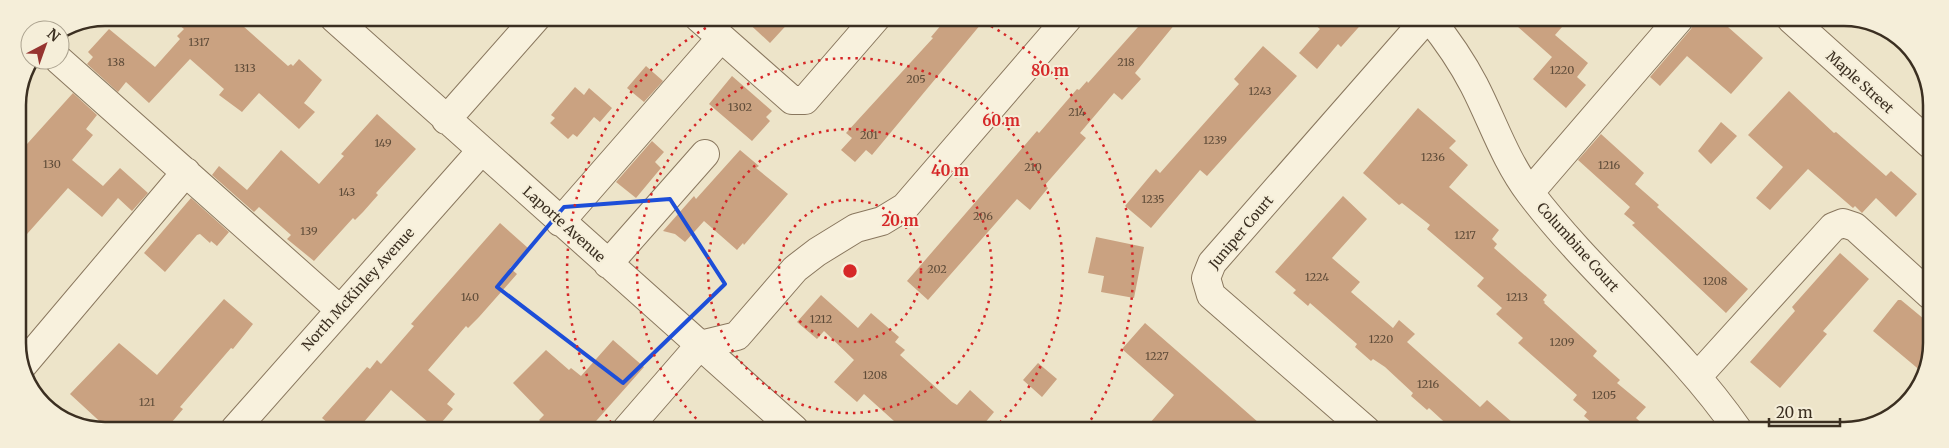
<svg xmlns="http://www.w3.org/2000/svg" width="1949" height="448" font-family="Merriweather,serif">
<style>
.building{fill:#caa281}
.lines{fill:none;stroke-linecap:round;stroke-linejoin:round}
.minor-casing{stroke:#89775e;stroke-width:30}
.minor{stroke:#f8f1dd;stroke-width:28}
.marked{fill:none;stroke:#1d4ed8;stroke-width:4;stroke-linejoin:round}
.ring{fill:none;stroke:#d62828;stroke-width:2.5;stroke-dasharray:2.5 5}
.labels{text-anchor:middle;stroke-width:4;stroke-linejoin:round;paint-order:stroke}
.number-label{font-size:11px;fill:#5f4c39}
.street-label{font-size:14px;fill:#3b2f21;stroke:#f5eed9}
.rim{fill:none;stroke:#3b2f21;stroke-width:2.5}
.centre{fill:#d62828;stroke:#f5eed9;stroke-width:2.5}
.ring-label{font-size:15px;text-anchor:middle;font-weight:bold;fill:#d62828;stroke:#f5eed9;stroke-width:4;stroke-linejoin:round;paint-order:stroke}
</style>
<rect width="100%" height="100%" fill="#ede4c9"/>
<path class="building" d="M170,18H234L288,66L291,64L293,66L299,59L322,80L304,103L315,112L299,129L259,93L242,112L219,95L224,89L190,59L149,103L126,82L118,92L87,64L93,57L88,52L109,29L155,67L180,39L177,36L184,29Z
M743,18H793L770,43Z
M947,18H986L872,155L866,150L855,162L841,150L852,138L846,133L933,38L931,37Z
M1146,18H1180L1135,73L1141,79L1122,100L1114,93L1080,133L1086,138L1045,185L1048,188L1030,210L1017,199L928,300L907,281L1037,131L1039,133L1077,89L1079,90L1087,81L1088,83Z
M1308,19H1366L1341,47L1338,44L1317,69L1299,53L1320,29Z
M1509,19H1569L1555,35L1588,63L1577,77L1586,85L1566,108L1533,79L1552,57Z
M1696,19H1719L1763,58L1731,94L1687,56L1660,86L1650,77L1691,29Z
M1263,46L1297,76L1207,176L1200,170L1151,228L1125,206L1156,169L1160,173L1239,84L1234,79Z
M646,66L663,81L644,102L627,88Z
M732,76L772,111L766,117L770,121L752,141L709,104Z
M575,87L584,95L589,88L612,108L600,122L594,117L577,137L573,134L568,139L550,123L555,118L551,115Z
M1789,91L1834,133L1836,132L1886,176L1891,171L1917,194L1896,217L1876,198L1862,213L1855,206L1853,208L1808,169L1770,210L1756,198L1783,167L1748,135Z
M73,93L97,115L86,129L93,135L72,160L103,186L120,168L148,193L132,211L118,198L102,217L68,188L19,243L18,154Z
M1418,108L1456,141L1449,148L1468,165L1449,187L1499,230L1492,239L1497,244L1494,248L1547,295L1543,300L1545,302L1544,303L1597,351L1593,356L1620,380L1617,383L1646,407L1636,418L1649,430H1600L1584,416L1587,412L1573,400L1577,395L1518,343L1523,338L1496,314L1502,308L1477,286L1484,278L1427,229L1430,225L1402,203L1399,205L1363,173Z
M377,114L416,149L376,193L378,195L363,212L355,220L353,218L314,261L287,239L291,235L259,207L254,212L212,175L219,166L247,190L281,150L319,184L344,156L341,154Z
M1721,122L1737,136L1711,164L1698,151Z
M1601,134L1644,173L1635,184L1659,205L1657,207L1748,289L1726,313L1632,225L1635,223L1624,214L1630,207L1578,160Z
M652,141L664,152L655,162L661,168L636,198L616,182Z
M740,150L759,166L756,168L788,194L744,245L743,243L737,250L704,221L685,242L675,234L663,231L694,196L696,199Z
M1343,196L1367,219L1332,258L1360,282L1351,292L1393,328L1399,320L1415,334L1407,342L1480,407L1487,400L1521,430H1453L1429,408L1427,410L1411,396L1413,393L1385,367L1373,359L1371,361L1355,347L1357,344L1310,303L1308,306L1293,293L1296,290L1275,272Z
M191,198L229,232L217,246L211,241L210,243L200,234L197,235L165,272L144,253Z
M500,223L528,248L510,268L517,274L479,317L468,328L466,326L428,370L455,394L447,404L453,409L436,429L391,390L358,429H335L322,418L367,367L370,369L377,360L381,364L414,326L411,324Z
M1096,237L1144,247L1134,298L1101,292L1104,276L1088,273Z
M1840,253L1869,279L1823,331L1827,334L1780,388L1750,362L1795,311L1792,307Z
M821,295L858,328L871,313L899,337L895,342L905,350L900,355L952,402L957,405L970,390L994,412L979,430H904L864,394L857,402L834,382L854,360L824,331L817,339L797,322Z
M224,299L253,324L233,349L231,348L180,407L183,409L166,429H108L70,394L119,343L157,375Z
M1898,300H1901L1930,324V360L1922,372L1873,331Z
M1145,323L1192,364L1267,430H1144L1174,395L1122,349Z
M613,340L644,367L589,429H550L539,420L544,415L513,383L546,350L569,370L571,368L581,376Z
M1038,363L1057,379L1042,397L1023,380Z"/>
<g class="lines">
<g class="minor-casing">
<path id="minor" d="M334,18L794,429
M699,18L792,100H805L876,18
M1430,19C1447,40 1462,62 1474,85C1493,122 1505,160 1530,193C1594,277 1678,343 1738,430
M1791,19L1930,144
M59,60L339,309
M446,120L536,18
M1530,192L1679,19
M560,222L720,39
M608,264L705,154
M22,366L186,172
M1697,377L1833,227L1843,223L1855,227L1930,295
M235,429L481,151
M627,429L700,345L737,336L795,269L817,252L856,228L882,221L905,207L1068,18
M1366,430L1211,295L1206,278L1212,263L1426,19"/>
</g>
<use href="#minor" class="minor"/>
</g>
<path class="marked" d="M670,199L725,284L623,383L497,287L564,207Z"/>
<g class="ring">
<circle cx="850" cy="271" r="71"/>
<circle cx="850" cy="271" r="142"/>
<path d="M707 429A213 213 0 1 1 993 429"/>
<path d="M615 429A283 283 0 0 1 722 19M978 19A283 283 0 0 1 1085 429"/>
</g>
<g class="labels">
<g class="number-label">
<text x="199" y="46">1317</text>
<text x="116" y="66">138</text>
<text x="1126" y="66">218</text>
<text x="245" y="72">1313</text>
<text x="1562" y="74">1220</text>
<text x="916" y="83">205</text>
<text x="1260" y="95">1243</text>
<text x="740" y="111">1302</text>
<text x="1077" y="116">214</text>
<text x="869" y="139">201</text>
<text x="1215" y="144">1239</text>
<text x="383" y="147">149</text>
<text x="1433" y="161">1236</text>
<text x="52" y="168">130</text>
<text x="1609" y="169">1216</text>
<text x="1033" y="171">210</text>
<text x="347" y="196">143</text>
<text x="1153" y="203">1235</text>
<text x="983" y="220">206</text>
<text x="309" y="235">139</text>
<text x="1465" y="239">1217</text>
<text x="937" y="273">202</text>
<text x="1317" y="281">1224</text>
<text x="1715" y="285">1208</text>
<text x="470" y="301">140</text>
<text x="1517" y="301">1213</text>
<text x="821" y="323">1212</text>
<text x="1381" y="343">1220</text>
<text x="1562" y="346">1209</text>
<text x="1157" y="360">1227</text>
<text x="875" y="379">1208</text>
<text x="1428" y="388">1216</text>
<text x="1604" y="399">1205</text>
<text x="147" y="406">121</text>
</g>
<g class="street-label">
<text transform="translate(1860 82) rotate(42)" y="5">Maple Street</text>
<text transform="translate(564 224) rotate(42)" y="5">Laporte Avenue</text>
<text transform="translate(1241 232) rotate(-50)" y="5">Juniper Court</text>
<text transform="translate(1578 247) rotate(48)" y="5">Columbine Court</text>
<text transform="translate(358 289) rotate(-48)" y="5">North McKinley Avenue</text>
</g>
</g>
<path d="M0 0H1949V448H0ZM105 26H1844A79 79 0 0 1 1923 105V343A79 79 0 0 1 1844 422H105A79 79 0 0 1 26 343V105A79 79 0 0 1 105 26Z" fill="#f5eed9" fill-rule="evenodd"/>
<path class="rim" d="M105 26H1844A79 79 0 0 1 1923 105V343A79 79 0 0 1 1844 422H105A79 79 0 0 1 26 343V105A79 79 0 0 1 105 26Z"/>
<circle cx="850" cy="271" r="8" class="centre"/>
<g class="ring-label">
<text x="1050" y="76">80 m</text>
<text x="1001" y="126">60 m</text>
<text x="950" y="176">40 m</text>
<text x="900" y="226">20 m</text>
</g>
<g transform="translate(45 45) rotate(41)"><circle r="24" fill="#f5eed9" stroke="#aba28f"/>
<path d="M0-4L9 19L0 12L-9 19Z" fill="#963430"/>
<text y="-8" font-size="14" font-weight="bold" text-anchor="middle" fill="#3b2f21">N</text>
</g>
<path d="M1769 418v8h71v-8" fill="none" stroke="#3b2f21" stroke-width="2.5"/>
<text x="1776" y="418" font-size="15" fill="#3b2f21" stroke="#f5eed9" stroke-width="4" paint-order="stroke">20 m</text>
</svg>
